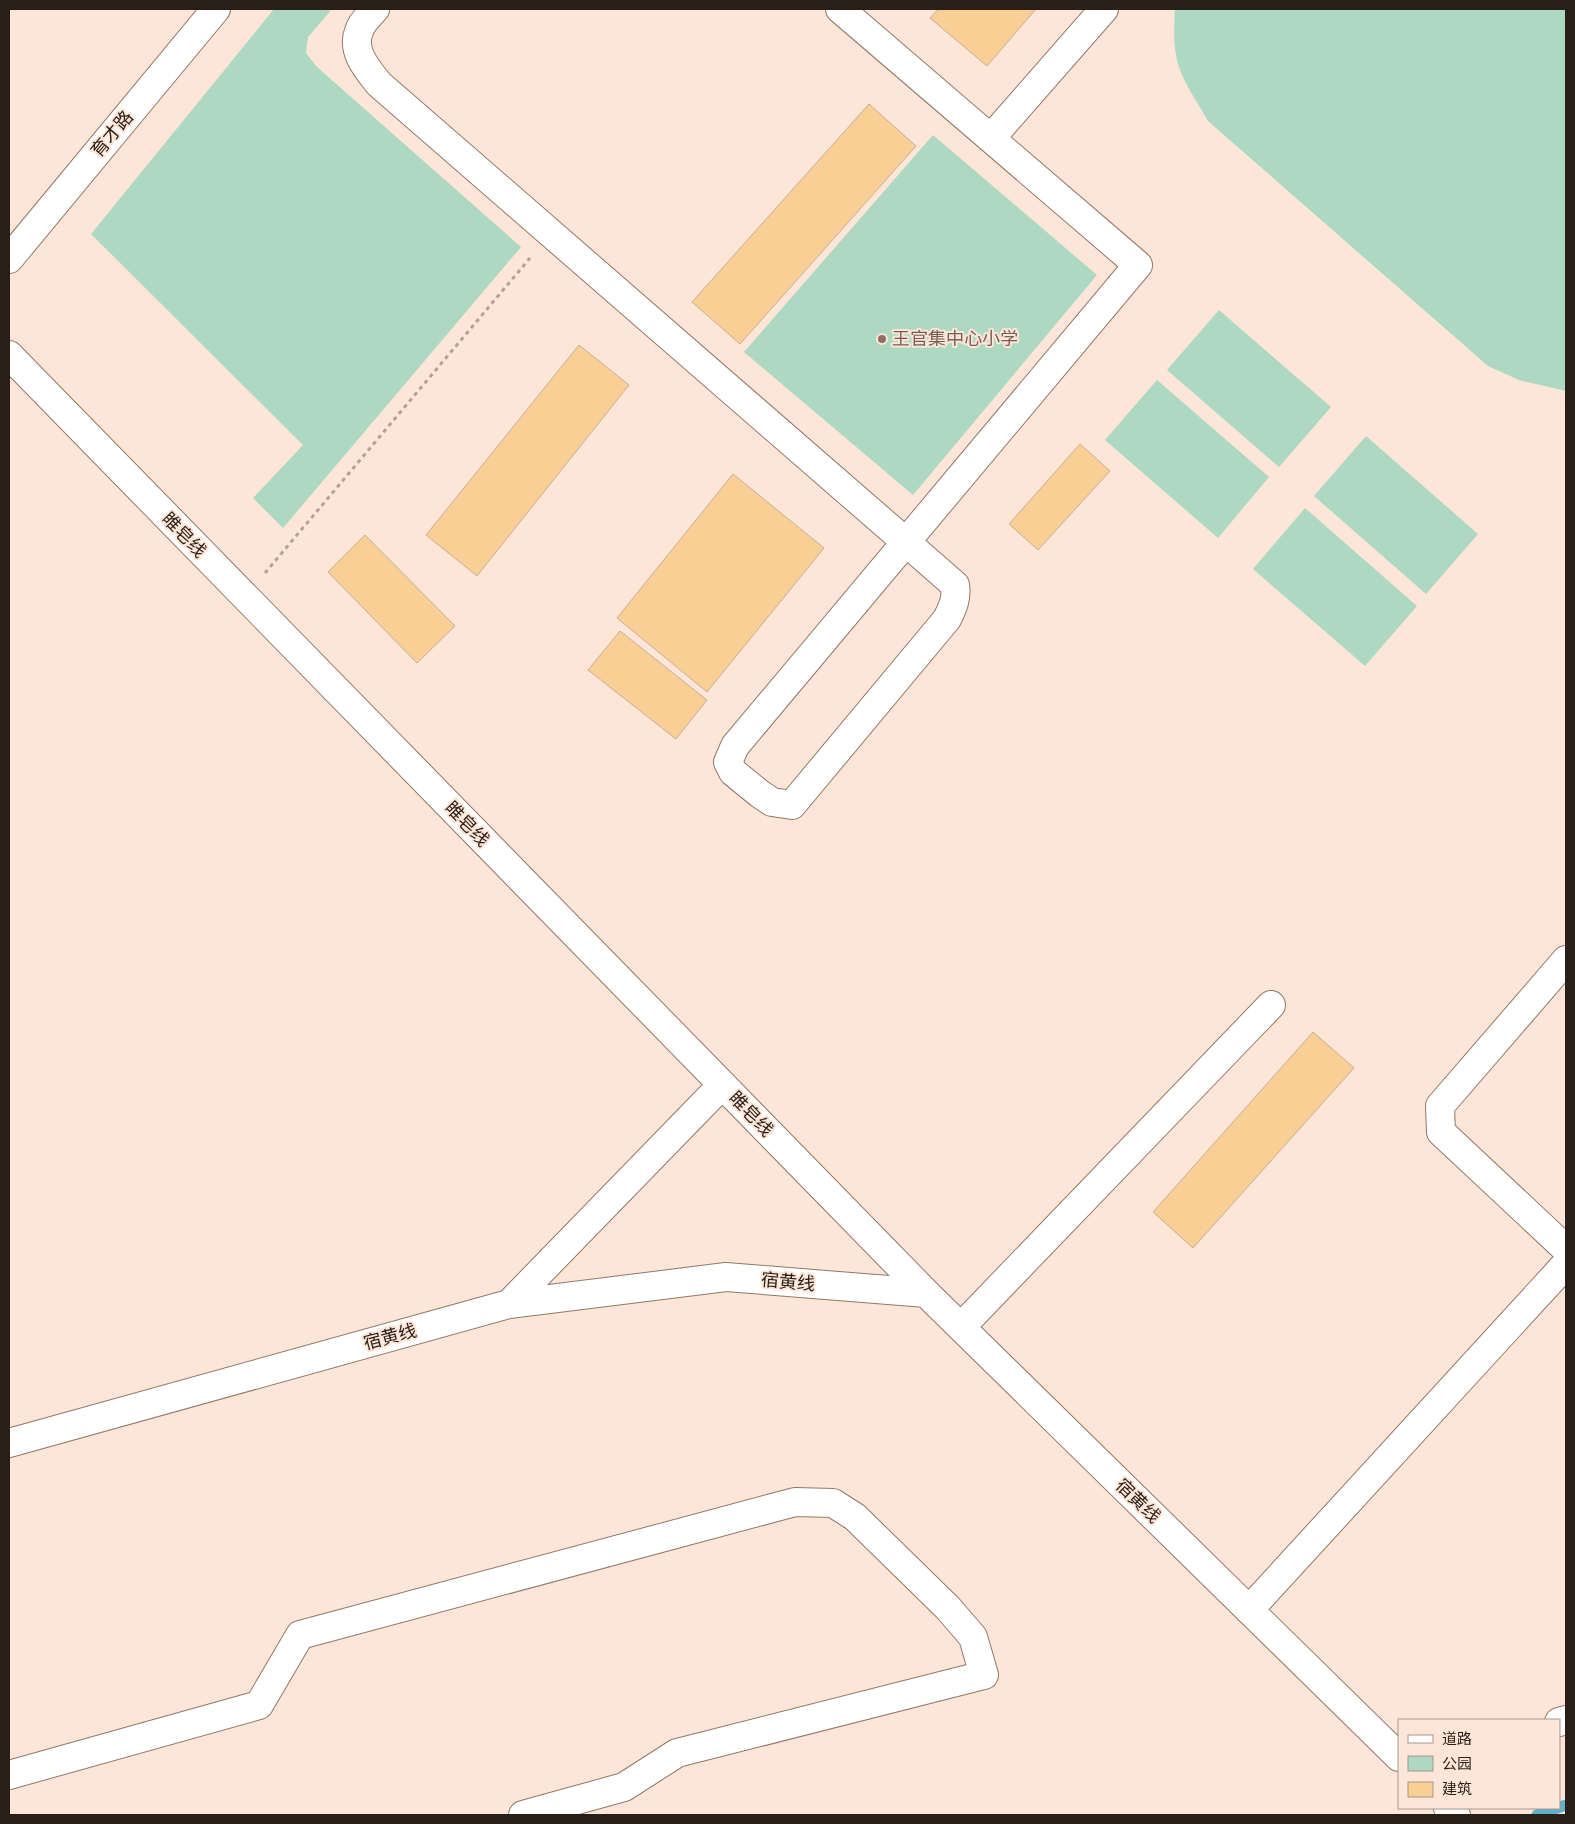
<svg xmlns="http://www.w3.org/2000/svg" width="1575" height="1824" font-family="'Alegreya Sans','Noto Sans SC',sans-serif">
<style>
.green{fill:#add8c1}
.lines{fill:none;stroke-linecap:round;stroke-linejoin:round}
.stream{stroke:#5fb0ca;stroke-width:11}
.building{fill:#f9cf96;stroke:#c2b098}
.minor-casing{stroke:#917869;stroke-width:30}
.major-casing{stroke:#917869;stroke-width:30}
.path{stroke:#b4a195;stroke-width:3;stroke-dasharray:4 4;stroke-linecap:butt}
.minor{stroke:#fff;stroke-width:28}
.major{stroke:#fff;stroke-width:28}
.education-dot{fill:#8d6e63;stroke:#fde6d8;stroke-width:2}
.labels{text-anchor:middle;stroke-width:4;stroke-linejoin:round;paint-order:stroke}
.street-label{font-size:18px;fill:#291f18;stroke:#fde6d8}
.education-label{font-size:18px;fill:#785e54;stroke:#fde6d8;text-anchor:start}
</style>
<rect width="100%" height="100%" fill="#fde6d8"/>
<path class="green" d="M274,9H332L308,37L306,53L317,67L521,247L283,528L253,498L303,445L91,234Z
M1175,9H1566V391L1519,380L1488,366L1208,121C1198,103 1184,84 1178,64C1173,47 1174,26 1175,9Z
M933,135L1097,275L913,495L744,352Z
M1219,310L1331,407L1279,467L1167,370Z
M1157,380L1269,477L1218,538L1105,440Z
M1366,436L1478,534L1426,594L1314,496Z
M1305,508L1417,606L1365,666L1253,569Z"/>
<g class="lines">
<path class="stream" d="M1537,1815L1566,1805"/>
</g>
<path class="building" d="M938,9H1036L987,66L930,18Z
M869,104L916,146L740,344L692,302Z
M579,345L629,385L477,576L426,535Z
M1080,444L1110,471L1038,550L1009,524Z
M733,474L824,548L707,692L617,618Z
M365,535L455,626L417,663L328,572Z
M620,631L707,700L676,739L588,670Z
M1313,1032L1354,1068L1193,1248L1153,1212Z"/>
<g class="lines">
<g class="minor-casing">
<path id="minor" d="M375,9C370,15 361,23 359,31C351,51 367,69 379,84L907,543L955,585C957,598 953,607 947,619L792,805L772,802L760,794L733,772L728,762L735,746L1138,265L840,9
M991,138L1104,9
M9,259L216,9
M1566,960L1440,1106L1441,1132L1566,1249
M961,1327L1271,1005
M1249,1610L1566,1264
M1559,1722L1566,1720
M9,1775L259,1705L300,1635L795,1502L833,1503L855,1517L948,1608L973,1637L984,1675L677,1753L624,1787L523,1815"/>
</g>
<g class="major-casing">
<path id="major" d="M9,355L926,1293L1399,1757
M509,1304L722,1085
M9,1443L509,1304L726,1277L926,1293
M1448,1808L1456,1815"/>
</g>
<path class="path" d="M265,573L530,258"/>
<use href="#minor" class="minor"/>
<use href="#major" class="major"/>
</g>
<circle class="education-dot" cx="882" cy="339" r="5"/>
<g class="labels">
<g class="street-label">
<text transform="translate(112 134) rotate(-50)" y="6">育才路</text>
<text transform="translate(184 535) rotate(46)" y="6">睢皂线</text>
<text transform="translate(467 824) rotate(46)" y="6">睢皂线</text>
<text transform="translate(751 1114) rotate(46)" y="6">睢皂线</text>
<text transform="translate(788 1282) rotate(5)" y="6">宿黄线</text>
<text transform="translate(390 1337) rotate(-15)" y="6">宿黄线</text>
<text transform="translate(1138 1501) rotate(44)" y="6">宿黄线</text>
</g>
<g class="education-label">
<text x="892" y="345">王官集中心小学</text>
</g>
</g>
<rect width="1575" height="1824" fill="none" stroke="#291f18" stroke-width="20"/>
<rect x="1398" y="1719" width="162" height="90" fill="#fde6d8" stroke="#a8968b"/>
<rect x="1408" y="1735" width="25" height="8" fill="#ffffff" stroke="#a8968b"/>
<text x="1442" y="1744" font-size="15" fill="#291f18">道路</text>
<rect x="1408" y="1756" width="25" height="15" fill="#add8c1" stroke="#a8968b"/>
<text x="1442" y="1769" font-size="15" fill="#291f18">公园</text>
<rect x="1408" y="1782" width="25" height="15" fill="#f9cf96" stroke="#a8968b"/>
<text x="1442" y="1794" font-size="15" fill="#291f18">建筑</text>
</svg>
